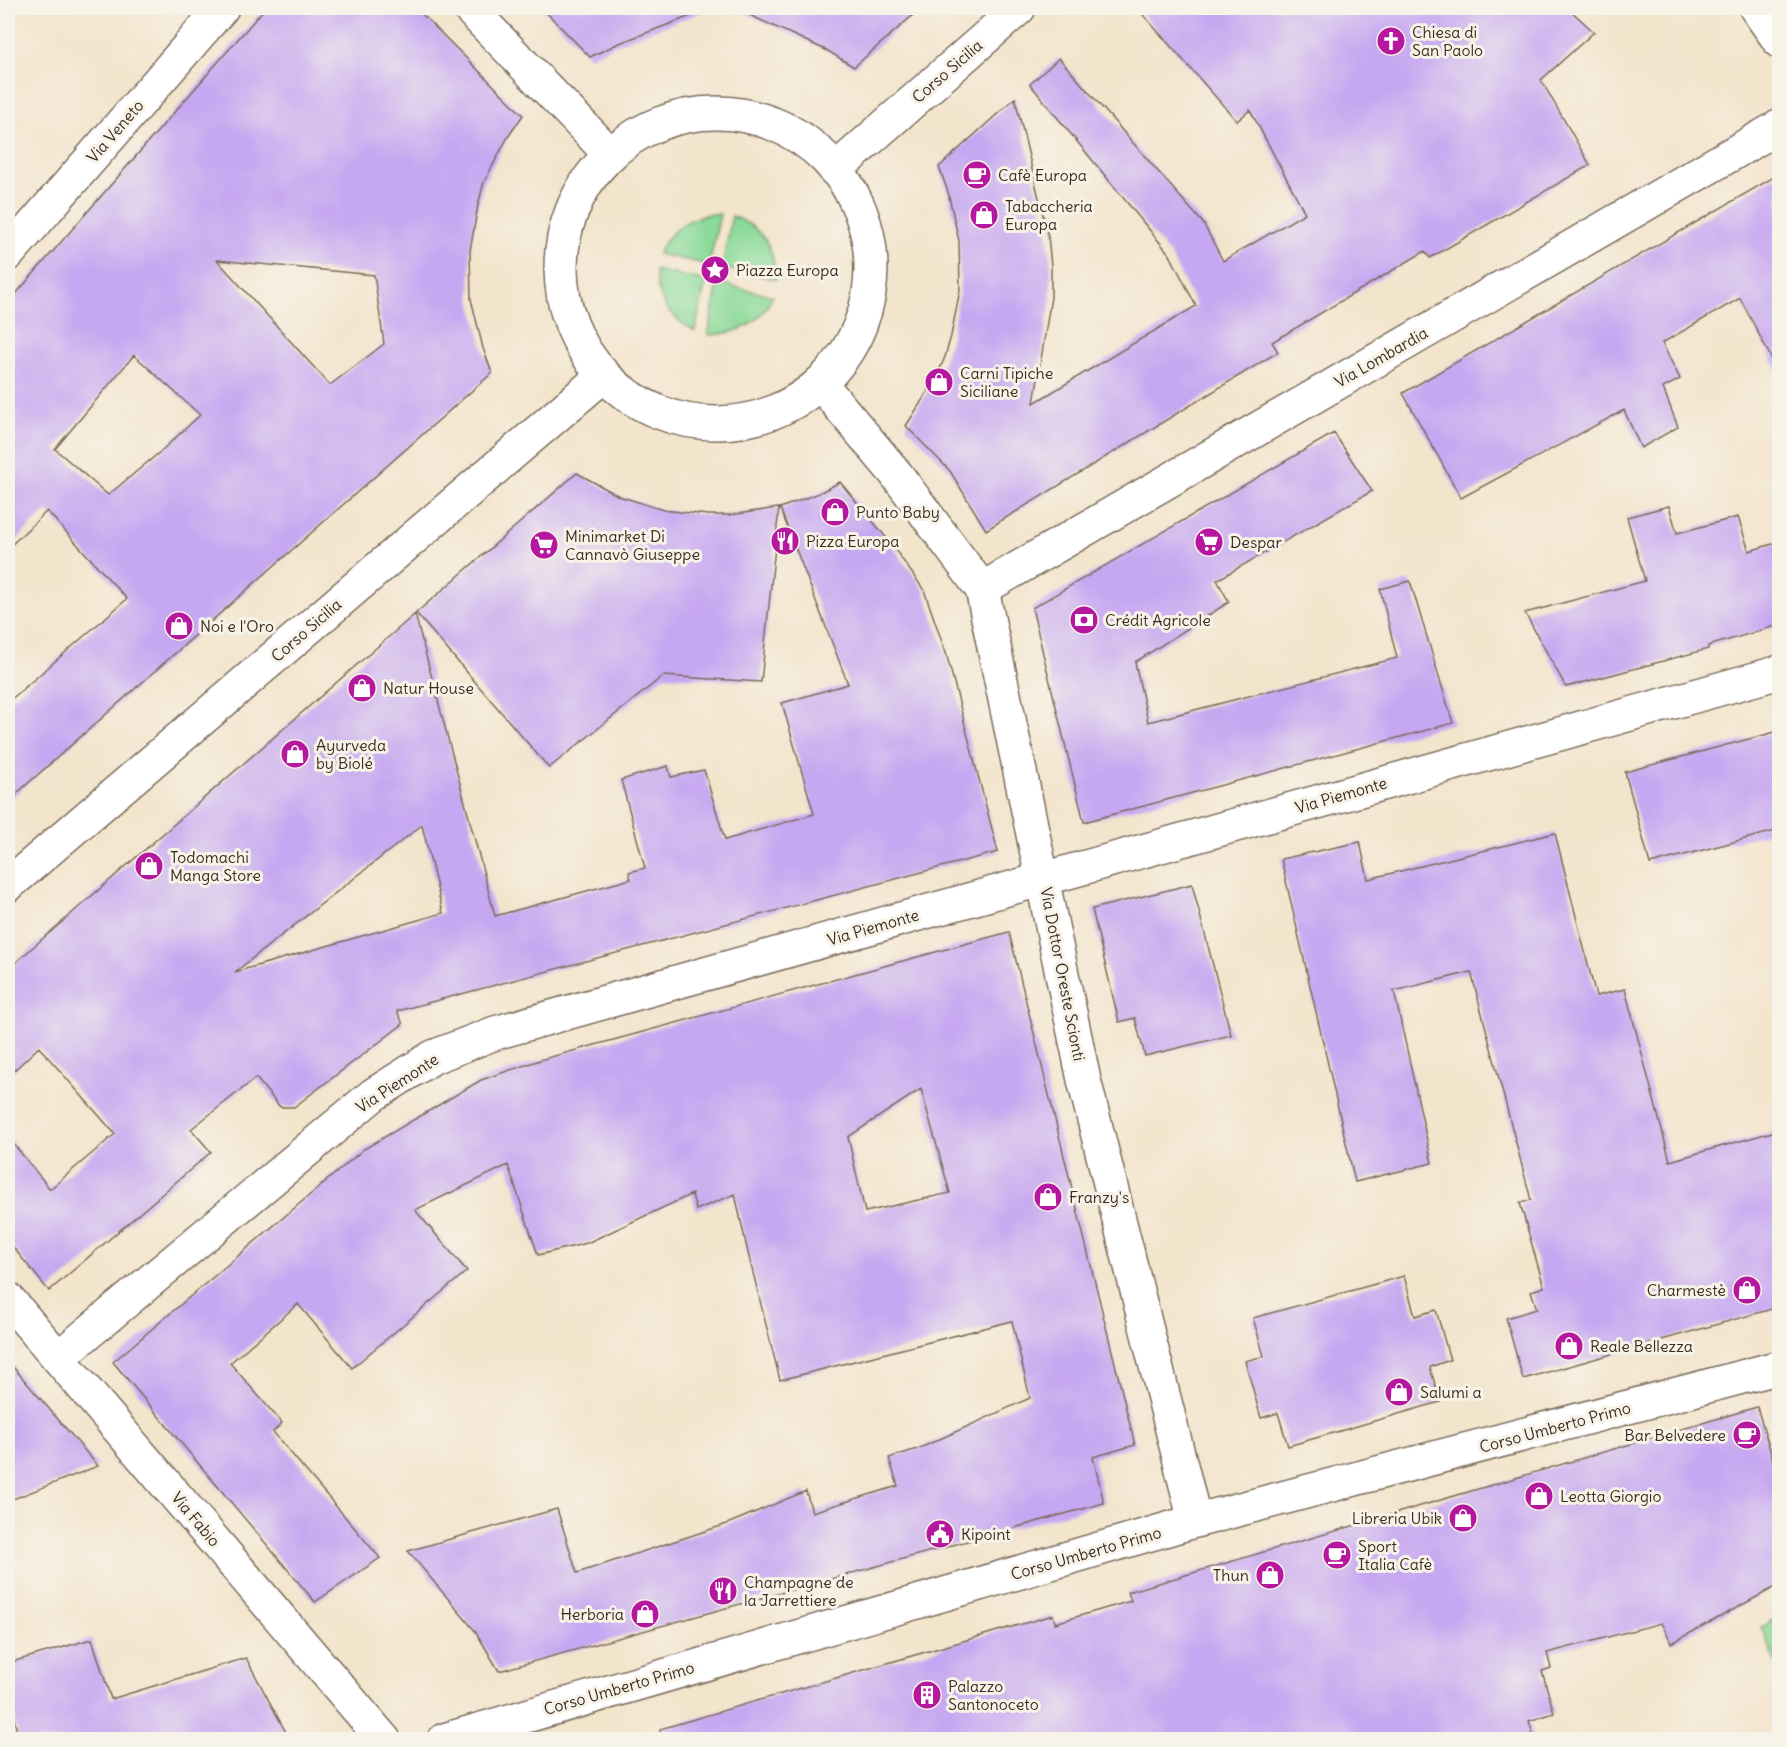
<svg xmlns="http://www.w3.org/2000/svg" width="1787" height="1747" font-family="Delius,sans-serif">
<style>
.green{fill:#8ada99;stroke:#62825c;stroke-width:1.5}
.building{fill:#c6a7f1;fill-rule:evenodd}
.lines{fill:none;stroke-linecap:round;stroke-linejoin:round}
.minor-casing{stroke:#7b6b5b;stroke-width:36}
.minor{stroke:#fff;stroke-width:33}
.labels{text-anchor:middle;stroke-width:6;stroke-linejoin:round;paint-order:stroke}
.poi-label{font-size:16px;fill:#3b2a1e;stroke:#f7f3e8;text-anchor:start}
.street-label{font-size:16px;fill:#3b2a1e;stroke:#f7f3e8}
</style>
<rect width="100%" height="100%" fill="#f7f3e8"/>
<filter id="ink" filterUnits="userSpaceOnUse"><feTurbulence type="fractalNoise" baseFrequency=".0167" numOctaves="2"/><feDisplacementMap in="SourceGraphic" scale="12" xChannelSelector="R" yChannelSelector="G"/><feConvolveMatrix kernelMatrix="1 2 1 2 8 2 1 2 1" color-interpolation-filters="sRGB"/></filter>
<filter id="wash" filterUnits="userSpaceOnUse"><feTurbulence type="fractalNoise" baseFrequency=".008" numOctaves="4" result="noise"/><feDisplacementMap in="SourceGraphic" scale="24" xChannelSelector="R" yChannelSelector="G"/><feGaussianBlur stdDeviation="1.35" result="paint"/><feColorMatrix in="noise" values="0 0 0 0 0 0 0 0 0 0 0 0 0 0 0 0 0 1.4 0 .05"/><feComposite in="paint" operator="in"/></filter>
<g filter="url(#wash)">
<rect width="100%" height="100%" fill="#f3e4cc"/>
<path class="green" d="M709,214H720L709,265L658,254C669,231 684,220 709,214Z
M732,216C764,228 774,247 776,279L722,268Z
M655,270L706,281L695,331C669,318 657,300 655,270Z
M718,283L773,296C759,325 739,334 708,335Z
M1779,1616V1669L1761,1627Z"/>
<g id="blocks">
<path class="building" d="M265,8H416L523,115L508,137L484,182L478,205L470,251L471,299L483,348L492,373L8,801V702L127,599L47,511L8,548V303ZM217,260L374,275L384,344L330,385ZM134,355L200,415L160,452L108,495L55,449Z
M542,8H703L704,11L617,44L590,57Z
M734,8H921L854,67L828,51Z
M1137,8H1568L1594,32L1541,80L1590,165L1430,258L1425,251L1272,342L1278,352L986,530L950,471L906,426L935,380L945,357L951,336L960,290L959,241L948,192L939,167L1015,98L1048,236L1051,266V297L1034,403L1196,306L1170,255L1030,84L1059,58L1203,223L1223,261L1305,213L1250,110L1237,121Z
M1779,174V373L1740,298L1662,343L1680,379L1663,388L1678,427L1641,448L1624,410L1461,498L1403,393Z
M1334,433L1372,491L1217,580L1229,602L1135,662L1148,722L1397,658L1380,589L1410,581L1453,723L1084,822L1032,608Z
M577,473L619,496L663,510L708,515H729L779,508L761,682L663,676L549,768L416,613Z
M840,482L889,541L924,590L947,656L998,852L397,1011L403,1024L294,1107H280L256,1078L191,1129L211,1152L49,1291L8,1241V1137L50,1189L115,1134L39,1047L8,1076V969L415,614L495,916L631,879L629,872L645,868L621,780L668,766L671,777L704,770L725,840L814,814L782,703L848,684L780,508L819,493ZM422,825L443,913L235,972Z
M1669,506L1677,533L1738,517L1749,551L1779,542V625L1708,646V649L1566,687L1525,613L1645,581L1627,517Z
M1779,731V830L1650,864L1625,772Z
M1555,833L1596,996L1625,989L1670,1161L1779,1130V1307L1523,1379L1506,1318L1537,1309L1531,1291L1544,1287L1520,1203L1531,1200L1471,972L1394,991L1432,1163L1355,1182L1281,859L1360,842L1368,879Z
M1192,884L1231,1035L1145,1056L1135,1018L1119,1022L1092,909Z
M1009,932L1135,1445L1093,1457L1104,1503L499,1671L476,1632L408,1551L557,1509L577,1573L727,1524L806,1491L812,1512L898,1486L889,1458L920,1448L1030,1398L1012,1321L780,1380L748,1253L735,1194L696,1210L692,1194L587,1243L538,1255L508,1165L415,1210L467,1271L352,1368L298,1304L230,1363L282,1423L273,1432L380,1558L315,1602L113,1362L364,1149L481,1080L540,1060ZM921,1089L950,1193L865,1212L848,1137Z
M1404,1276L1415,1316L1436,1310L1450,1360L1430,1367L1440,1402L1288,1446L1278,1413L1261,1418L1245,1361L1264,1356L1253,1318Z
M8,1361L98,1466L8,1501Z
M1757,1407L1779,1479V1585L1672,1643L1661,1623L1547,1653L1551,1668L1542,1671L1554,1713L1529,1721L1535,1740H661L660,1729L1053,1615L1055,1623L1131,1601L1128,1592Z
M92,1639L111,1699L246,1658L290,1740H19L8,1693V1663Z"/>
</g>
</g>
<g filter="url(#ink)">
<use href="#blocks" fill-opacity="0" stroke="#7b6b5b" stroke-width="1.5"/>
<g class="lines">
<g class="minor-casing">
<path id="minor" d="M469,8L610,154
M1756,8L1780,42
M561 268a155 155 0 1 1 310 0a155 155 0 1 1-310 0Z
M835,170L1019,8
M8,254L222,8
M820,383L896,474L982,589L1084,1080L1195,1521
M982,589L1780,126
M8,885L604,375
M8,1299L384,1740
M58,1358L373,1095L433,1057L495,1033L1780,672
M444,1740L1195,1521L1780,1367"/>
</g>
<use href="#minor" class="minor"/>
</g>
</g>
<defs>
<g id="church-disc" transform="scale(1.5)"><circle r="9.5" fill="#b5179e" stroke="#f7f3e8"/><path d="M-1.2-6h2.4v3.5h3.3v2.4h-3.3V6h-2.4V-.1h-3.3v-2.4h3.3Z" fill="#fff"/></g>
<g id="cafe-disc" transform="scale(1.5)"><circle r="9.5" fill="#b5179e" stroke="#f7f3e8"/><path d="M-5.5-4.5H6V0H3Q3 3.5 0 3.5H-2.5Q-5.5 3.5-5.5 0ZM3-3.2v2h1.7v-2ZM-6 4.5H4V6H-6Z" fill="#fff"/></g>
<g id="shop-disc" transform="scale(1.5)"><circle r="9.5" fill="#b5179e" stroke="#f7f3e8"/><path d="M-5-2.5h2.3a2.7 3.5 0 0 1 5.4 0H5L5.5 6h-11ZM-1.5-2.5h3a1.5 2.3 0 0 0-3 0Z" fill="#fff"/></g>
<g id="sight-disc" transform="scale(1.5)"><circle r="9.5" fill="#b5179e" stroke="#f7f3e8"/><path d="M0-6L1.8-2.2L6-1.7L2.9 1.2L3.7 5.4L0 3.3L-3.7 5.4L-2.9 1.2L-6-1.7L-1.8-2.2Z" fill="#fff"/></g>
<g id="restaurant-disc" transform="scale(1.5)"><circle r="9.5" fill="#b5179e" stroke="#f7f3e8"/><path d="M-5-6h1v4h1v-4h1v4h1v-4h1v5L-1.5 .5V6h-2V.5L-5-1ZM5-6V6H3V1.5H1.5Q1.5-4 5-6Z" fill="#fff"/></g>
<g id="supermarket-disc" transform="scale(1.5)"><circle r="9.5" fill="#b5179e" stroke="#f7f3e8"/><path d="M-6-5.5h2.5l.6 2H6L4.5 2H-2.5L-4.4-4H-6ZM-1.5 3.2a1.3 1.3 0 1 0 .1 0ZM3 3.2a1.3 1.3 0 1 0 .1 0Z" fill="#fff"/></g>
<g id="bank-disc" transform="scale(1.5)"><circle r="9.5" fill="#b5179e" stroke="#f7f3e8"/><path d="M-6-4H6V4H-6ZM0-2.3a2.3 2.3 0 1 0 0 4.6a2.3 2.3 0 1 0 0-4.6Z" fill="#fff"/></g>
<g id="civic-disc" transform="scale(1.5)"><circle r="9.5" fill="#b5179e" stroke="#f7f3e8"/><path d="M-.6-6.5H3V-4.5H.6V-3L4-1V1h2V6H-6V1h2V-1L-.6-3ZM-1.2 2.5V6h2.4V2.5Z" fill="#fff"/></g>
<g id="building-disc" transform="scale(1.5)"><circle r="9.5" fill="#b5179e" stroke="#f7f3e8"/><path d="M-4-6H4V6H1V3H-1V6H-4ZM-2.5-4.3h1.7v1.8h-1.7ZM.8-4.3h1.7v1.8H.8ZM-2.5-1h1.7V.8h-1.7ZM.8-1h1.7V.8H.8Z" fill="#fff"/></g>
</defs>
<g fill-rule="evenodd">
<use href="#church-disc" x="1391" y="41"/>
<use href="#cafe-disc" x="977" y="175"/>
<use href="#shop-disc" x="984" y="215"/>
<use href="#sight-disc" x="715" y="270"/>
<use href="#shop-disc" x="939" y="382"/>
<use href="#shop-disc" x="835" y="512"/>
<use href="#restaurant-disc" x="785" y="541"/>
<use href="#supermarket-disc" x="1209" y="542"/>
<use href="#supermarket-disc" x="544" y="545"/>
<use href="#bank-disc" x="1084" y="620"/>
<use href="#shop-disc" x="179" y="626"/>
<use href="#shop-disc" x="362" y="688"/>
<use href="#shop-disc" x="295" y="754"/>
<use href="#shop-disc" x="149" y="866"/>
<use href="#shop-disc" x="1048" y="1197"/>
<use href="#shop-disc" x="1747" y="1290"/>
<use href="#shop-disc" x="1569" y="1346"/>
<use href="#shop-disc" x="1399" y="1392"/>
<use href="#cafe-disc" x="1747" y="1435"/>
<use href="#shop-disc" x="1539" y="1496"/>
<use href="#shop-disc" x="1463" y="1518"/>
<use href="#civic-disc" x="940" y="1534"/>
<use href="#cafe-disc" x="1337" y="1555"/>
<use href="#shop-disc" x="1270" y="1575"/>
<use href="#restaurant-disc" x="723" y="1591"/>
<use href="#shop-disc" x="645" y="1614"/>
<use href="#building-disc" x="927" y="1695"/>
</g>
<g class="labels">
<g class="poi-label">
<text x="1412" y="38">Chiesa di<tspan x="1412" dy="18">San Paolo</tspan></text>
<text x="998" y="181">Cafè Europa</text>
<text x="1005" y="212">Tabaccheria<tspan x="1005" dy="18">Europa</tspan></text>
<text x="736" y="276">Piazza Europa</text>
<text x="960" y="379">Carni Tipiche<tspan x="960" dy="18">Siciliane</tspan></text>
<text x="856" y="518">Punto Baby</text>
<text x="565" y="542">Minimarket Di<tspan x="565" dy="18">Cannavò Giuseppe</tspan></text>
<text x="806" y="547">Pizza Europa</text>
<text x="1230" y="548">Despar</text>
<text x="1105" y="626">Crédit Agricole</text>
<text x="200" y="632">Noi e l'Oro</text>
<text x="383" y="694">Natur House</text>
<text x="316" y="751">Ayurveda<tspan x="316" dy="18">by Biolé</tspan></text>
<text x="170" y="863">Todomachi<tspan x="170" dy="18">Manga Store</tspan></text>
<text x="1069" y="1203">Franzy's</text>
<text x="1726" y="1296" text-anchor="end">Charmestè</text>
<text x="1590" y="1352">Reale Bellezza</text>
<text x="1420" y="1398">Salumi a</text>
<text x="1726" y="1441" text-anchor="end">Bar Belvedere</text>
<text x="1560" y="1502">Leotta Giorgio</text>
<text x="1442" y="1524" text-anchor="end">Libreria Ubik</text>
<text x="961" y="1540">Kipoint</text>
<text x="1358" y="1552">Sport<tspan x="1358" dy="18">Italia Cafè</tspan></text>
<text x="1249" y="1581" text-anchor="end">Thun</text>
<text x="744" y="1588">Champagne de<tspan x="744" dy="18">la Jarrettiere</tspan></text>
<text x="624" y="1620" text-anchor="end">Herboria</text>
<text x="948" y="1692">Palazzo<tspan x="948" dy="18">Santonoceto</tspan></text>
</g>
<g class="street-label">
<text transform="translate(947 71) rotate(-41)" y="6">Corso Sicilia</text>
<text transform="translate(115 131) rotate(-49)" y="6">Via Veneto</text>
<text transform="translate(1381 357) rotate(-30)" y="6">Via Lombardia</text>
<text transform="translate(306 630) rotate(-41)" y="6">Corso Sicilia</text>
<text transform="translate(1341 795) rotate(-16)" y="6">Via Piemonte</text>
<text transform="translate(873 927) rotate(-16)" y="6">Via Piemonte</text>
<text transform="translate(1063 974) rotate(79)" y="6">Via Dottor Oreste Scionti</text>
<text transform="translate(397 1083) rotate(-33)" y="6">Via Piemonte</text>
<text transform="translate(1555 1427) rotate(-15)" y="6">Corso Umberto Primo</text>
<text transform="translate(196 1519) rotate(50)" y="6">Via Fabio</text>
<text transform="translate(1086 1553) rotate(-16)" y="6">Corso Umberto Primo</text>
<text transform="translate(619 1688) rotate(-16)" y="6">Corso Umberto Primo</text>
</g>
</g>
<rect width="1787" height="1747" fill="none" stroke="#f7f3e8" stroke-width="30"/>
</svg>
